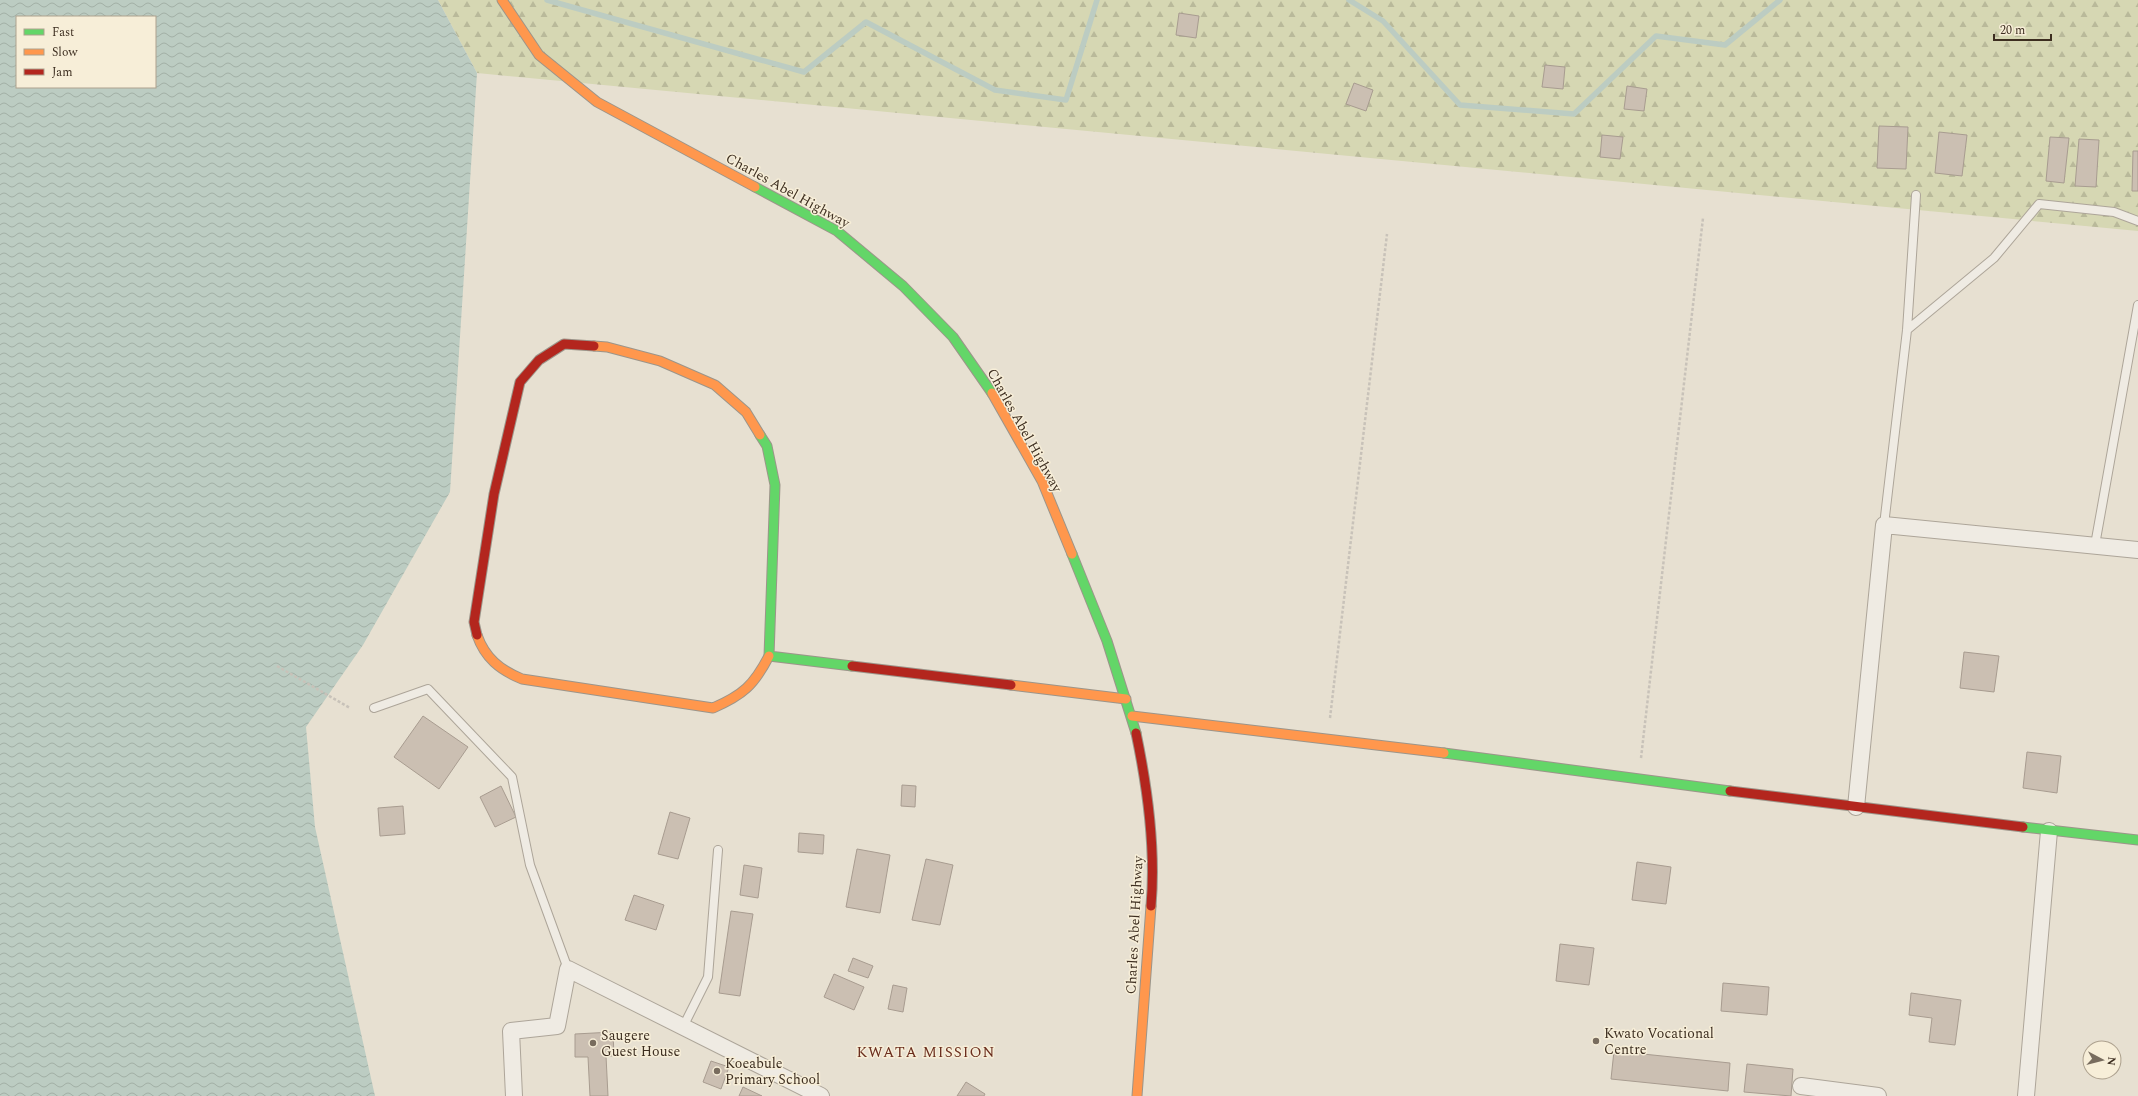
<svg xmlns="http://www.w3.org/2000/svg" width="2138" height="1096" font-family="Spectral,serif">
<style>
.forest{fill:url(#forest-firs)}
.water{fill:url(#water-waves);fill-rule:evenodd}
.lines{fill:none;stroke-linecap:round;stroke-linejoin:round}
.stream{stroke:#bcccc2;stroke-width:5.5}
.building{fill:#cbbfb2;stroke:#a89c90}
.lane-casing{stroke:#ada599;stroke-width:10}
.street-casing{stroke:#ada599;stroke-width:18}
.fast-casing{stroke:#9c958a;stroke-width:11}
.slow-casing{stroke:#9c958a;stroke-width:11}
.jam-casing{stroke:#9c958a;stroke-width:11}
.path{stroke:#c8c2b9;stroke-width:2.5;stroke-dasharray:3 2;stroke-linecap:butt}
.lane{stroke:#efebe3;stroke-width:8}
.street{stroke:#efebe3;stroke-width:16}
.fast{stroke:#63d668;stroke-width:9}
.slow{stroke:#ff974d;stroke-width:9}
.jam{stroke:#b3261e;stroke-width:9}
.poi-dot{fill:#786c5e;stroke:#f7eed8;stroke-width:1.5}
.labels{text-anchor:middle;stroke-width:3;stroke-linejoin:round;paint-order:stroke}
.street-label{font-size:14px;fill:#3d2e20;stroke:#f7eed8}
.poi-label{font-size:14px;fill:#3d2e20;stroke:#f7eed8;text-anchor:start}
.neighbourhood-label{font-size:15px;letter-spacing:1px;fill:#6b2e1e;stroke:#f7eed8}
</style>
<defs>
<pattern id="forest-firs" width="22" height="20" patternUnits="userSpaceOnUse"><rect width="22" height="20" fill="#d6d7b3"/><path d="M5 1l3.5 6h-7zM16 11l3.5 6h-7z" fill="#b9b99a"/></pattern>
<pattern id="water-waves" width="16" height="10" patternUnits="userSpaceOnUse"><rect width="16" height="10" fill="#bcccc2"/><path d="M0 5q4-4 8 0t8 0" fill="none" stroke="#a2b0a6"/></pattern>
</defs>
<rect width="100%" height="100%" fill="#e7e0d1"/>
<path class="forest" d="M438,0H2138V231L477,73Z"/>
<path class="water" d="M0,0H438L477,73L450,492L363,645L306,727L315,827L375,1096H0ZM17,17H155V87H17Z"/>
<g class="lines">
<path class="stream" d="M547,0L804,72L866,22L995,90L1066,100L1097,0
M1349,0L1383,21L1460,105L1574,114L1656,36L1725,45L1780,0"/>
</g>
<path class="building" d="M1179,13L1199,16L1196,38L1176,35Z
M1545,65L1565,67L1563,89L1542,87Z
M1354,83L1373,90L1366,111L1346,104Z
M1627,86L1647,89L1644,111L1624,109Z
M1879,126L1908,127L1906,169L1877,168Z
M1939,132L1967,135L1962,176L1935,173Z
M1602,135L1623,137L1620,159L1600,157Z
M2050,137L2069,138L2064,183L2046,181Z
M2079,139L2099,140L2096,187L2075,186Z
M2133,151H2138V191H2132Z
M1964,652L1999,656L1994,692L1960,688Z
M423,716L468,747L439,789L394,757Z
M2027,752L2061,756L2057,793L2023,788Z
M902,785L916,786L915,807L901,806Z
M501,786L516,817L495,827L480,797Z
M403,806L405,834L380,836L378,808Z
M670,812L690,818L678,859L658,854Z
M799,833L824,835L823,854L798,852Z
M857,849L890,855L880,913L846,907Z
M926,859L953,865L940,925L912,920Z
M1637,862L1671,867L1666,904L1632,900Z
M744,865L762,868L758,898L740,895Z
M634,895L664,905L656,930L625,920Z
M731,911L753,914L740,996L719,993Z
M1560,944L1594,948L1589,985L1556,981Z
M853,958L873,966L868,978L848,971Z
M834,974L864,987L854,1010L824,997Z
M1723,983L1769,987L1767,1015L1721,1011Z
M893,985L907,988L903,1012L888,1009Z
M1911,993L1961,1000L1955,1045L1929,1042L1932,1018L1909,1015Z
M613,1032L614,1056H606L608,1096H590L588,1057H575V1034Z
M1614,1051L1730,1063L1728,1091L1611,1079Z
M711,1061L729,1067L721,1089L703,1082Z
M1747,1064L1793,1069L1791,1096L1744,1092Z
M966,1082L985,1094L984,1096H957Z
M743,1087L762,1096H739Z"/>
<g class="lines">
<g class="lane-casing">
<path id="lane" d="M1907,330L1994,258L2039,204L2114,212L2138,221
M1884,525L1907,330L1916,195
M2095,545L2138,305
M374,708L428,689L512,777L530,865L568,969
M683,1027L708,977L718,850"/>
</g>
<g class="street-casing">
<path id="street" d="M1856,807L1884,525L2138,550
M1801,1086L1878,1096
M514,1096L511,1031L557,1026L568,969L821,1096
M2026,1096L2049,831"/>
</g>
<g class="fast-casing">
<path id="fast" d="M755,187L837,231L903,286L953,337L992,393
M760,435L767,446L775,485L769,656L852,666
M1072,554L1107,641L1136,733
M1444,753L1730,791
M2023,827L2138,840"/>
</g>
<g class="slow-casing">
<path id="slow" d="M502,0L539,55L597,102L755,187
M594,346L607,347L660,361L715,385L746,412L760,435
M992,393L1042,481L1072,554
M477,635C485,658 500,670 522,679L713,708C743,695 754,685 769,656
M1011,685L1126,699
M1132,716L1444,753
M1137,1096L1151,906"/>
</g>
<g class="jam-casing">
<path id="jam" d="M477,635L474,622L494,494L520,382L539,360L564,344L594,346
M852,666L1011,685
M1136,733C1148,790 1156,848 1151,906
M1730,791L2023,827"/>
</g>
<path class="path" d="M277,666L350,708
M1330,718L1387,234
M1641,758L1703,218"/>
<use href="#lane" class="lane"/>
<use href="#street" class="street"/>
<use href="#fast" class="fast"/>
<use href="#slow" class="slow"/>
<use href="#jam" class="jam"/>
</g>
<g class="poi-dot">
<circle cx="1596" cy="1041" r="4"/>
<circle cx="593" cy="1043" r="4"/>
<circle cx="717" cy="1071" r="4"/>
</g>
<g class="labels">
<g class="street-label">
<text transform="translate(788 190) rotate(29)" y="5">Charles Abel Highway</text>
<text transform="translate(1025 430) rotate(61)" y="5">Charles Abel Highway</text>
<text transform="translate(1134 925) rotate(-87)" y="5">Charles Abel Highway</text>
</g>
<g class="poi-label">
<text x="1604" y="1038">Kwato Vocational<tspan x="1604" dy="16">Centre</tspan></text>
<text x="601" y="1040">Saugere<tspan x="601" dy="16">Guest House</tspan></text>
<text x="725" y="1068">Koeabule<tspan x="725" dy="16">Primary School</tspan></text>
</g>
<g class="neighbourhood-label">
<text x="926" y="1057">KWATA MISSION</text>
</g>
</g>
<rect x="16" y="16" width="140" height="72" fill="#f7eed8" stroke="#ada18e"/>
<rect x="24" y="29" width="20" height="6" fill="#63d668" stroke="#ada18e"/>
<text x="52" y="36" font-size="12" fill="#3d2e20">Fast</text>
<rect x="24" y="49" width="20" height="6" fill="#ff974d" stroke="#ada18e"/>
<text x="52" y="56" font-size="12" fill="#3d2e20">Slow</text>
<rect x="24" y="69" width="20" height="6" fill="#b3261e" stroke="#ada18e"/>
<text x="52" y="76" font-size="12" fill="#3d2e20">Jam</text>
<g transform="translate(2102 1060) rotate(97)"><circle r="19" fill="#f7eed8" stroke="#ada18e"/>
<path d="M0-3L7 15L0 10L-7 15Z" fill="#786c5e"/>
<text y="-6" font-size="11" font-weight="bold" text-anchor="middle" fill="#3d2e20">N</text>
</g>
<path d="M1994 34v6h57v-6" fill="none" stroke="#3d2e20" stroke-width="2"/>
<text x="2000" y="34" font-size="12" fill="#3d2e20" stroke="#f7eed8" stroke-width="3" paint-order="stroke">20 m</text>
</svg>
